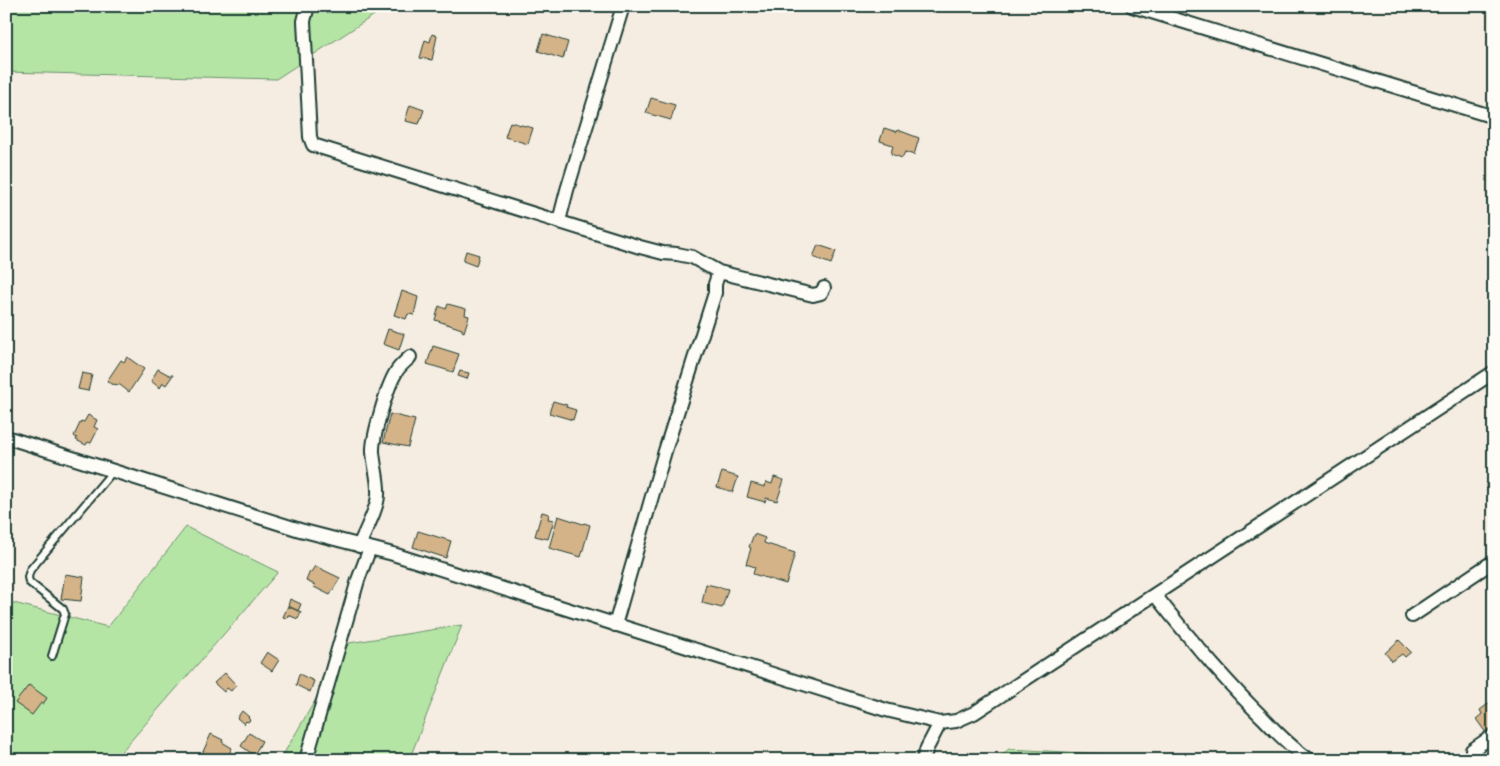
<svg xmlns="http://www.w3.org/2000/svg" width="1500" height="766" font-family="'Shantell Sans',sans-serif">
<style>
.green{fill:#b5e5a5;stroke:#6a916c}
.building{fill:#d5b388;stroke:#1f3d34}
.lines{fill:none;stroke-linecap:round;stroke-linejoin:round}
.lane-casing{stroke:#1f3d34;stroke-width:10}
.street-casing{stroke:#1f3d34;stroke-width:16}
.lane{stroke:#fdfcf7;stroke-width:6}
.street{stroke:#fdfcf7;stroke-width:12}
</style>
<rect width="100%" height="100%" fill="#f5ede1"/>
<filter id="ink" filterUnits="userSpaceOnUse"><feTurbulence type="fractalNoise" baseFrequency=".02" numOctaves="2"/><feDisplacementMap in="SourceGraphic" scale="10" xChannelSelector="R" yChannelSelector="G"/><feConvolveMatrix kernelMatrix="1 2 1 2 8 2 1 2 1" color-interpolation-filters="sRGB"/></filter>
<g filter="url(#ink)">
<path class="green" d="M6,6H388L276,79L6,72Z
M186,527L278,572L114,760H6V601L108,627Z
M462,625L409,760H280L349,643Z
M1009,749L1213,760H995Z"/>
<path class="building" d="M532,6H552L550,12Z
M432,34L437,36L432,60L420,58L425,40L430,42Z
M543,34L568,42L563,59L538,51Z
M651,98L675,105L671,120L646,113Z
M410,105L424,110L419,124L405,121Z
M510,122L533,128L528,144L505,137Z
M884,128L897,132L898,130L919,138L914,155L905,152L902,158L891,154L893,145L880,141Z
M818,245L836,251L831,264L813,257Z
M466,251L479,255L476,266L463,261Z
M402,291L418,297L414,315L408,314L406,319L394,315Z
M448,304L466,309L465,315L469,316L464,332L462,331V329L435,320L439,306L446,309Z
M388,329L404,334L399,350L383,344Z
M433,346L459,354L453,372L427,364Z
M127,357L144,369L129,392L120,385L111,384L107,381L121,360L124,362Z
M158,369L169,375H173L166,385L163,383L160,388L151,381Z
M460,371L469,373L467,379L458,376Z
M82,373L92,375L88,391L78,389Z
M553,401L567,405L566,407L576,410L573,420L549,413Z
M390,414L415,420L408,447L383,442Z
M88,415L97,420L94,427L98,429L91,443L88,442L86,445L76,440L77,438L74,436L81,421L84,422Z
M722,472L738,477L733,492L717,487Z
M774,477L784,480L777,501L766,498L765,502L747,497L751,483L765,487L766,482L772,484Z
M542,512L549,514L548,519L554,520L548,539L535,536Z
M558,516L583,524L584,523L590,525L581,557L549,548Z
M418,531L451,541L446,558L413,547Z
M754,534L765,538L764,543L795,553L786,584L753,574L755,567L746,564L751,548L749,547Z
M315,566L340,578L330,595L314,587L315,585L306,581L310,571L311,572Z
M65,574L84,577L81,601L61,599Z
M706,584L728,589L722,608L702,603Z
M290,599L301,604L298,611L288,606Z
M288,606L301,612L298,619L288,615L287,618L283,617Z
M1399,640L1411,652L1405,657L1402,654L1392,661L1385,653Z
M267,652L279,660L272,671L260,663Z
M225,673L236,685L231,691L227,688L224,692L214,683Z
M299,674L314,681L310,692L296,685Z
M29,685L47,698L43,704L41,703L32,715L15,703Z
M1492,701L1494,704V734L1489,737L1476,719L1482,714L1480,710Z
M242,711L249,717L248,718L250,720L248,722L246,721L244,724L237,718Z
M249,733L262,741L254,755L241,746Z
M211,734L223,740L222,742L232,748L226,760H214L202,754Z"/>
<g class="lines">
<g class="lane-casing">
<path id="lane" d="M52,656L65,614L63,609L29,582L28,577L30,570L113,471"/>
</g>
<g class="street-casing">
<path id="street" d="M308,6L304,21L310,137L313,145L640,247L663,253L677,254L692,257L719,272L715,284V293L665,451L615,625
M1132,6L1494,117
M559,221L567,190L623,6
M719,272L813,295L821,293L824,288
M6,437L300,530L393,554L886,710L940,723L956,721L974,713L1494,372
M359,546C364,533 378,508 378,495C379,481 374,466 373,452C372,438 387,387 395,374C398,367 405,362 410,357
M1155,595C1189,638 1225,681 1264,719C1278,734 1293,749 1310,760
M1412,616L1494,561
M1472,750L1494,735
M306,760L358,580L370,548
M923,760L927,748L940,723"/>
</g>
<use href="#lane" class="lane"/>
<use href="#street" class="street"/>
</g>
</g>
<rect width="1500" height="766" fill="none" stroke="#fdfcf7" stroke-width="25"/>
<rect x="12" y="12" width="1475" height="741" fill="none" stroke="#1f3d34" stroke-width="2" filter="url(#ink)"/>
</svg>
